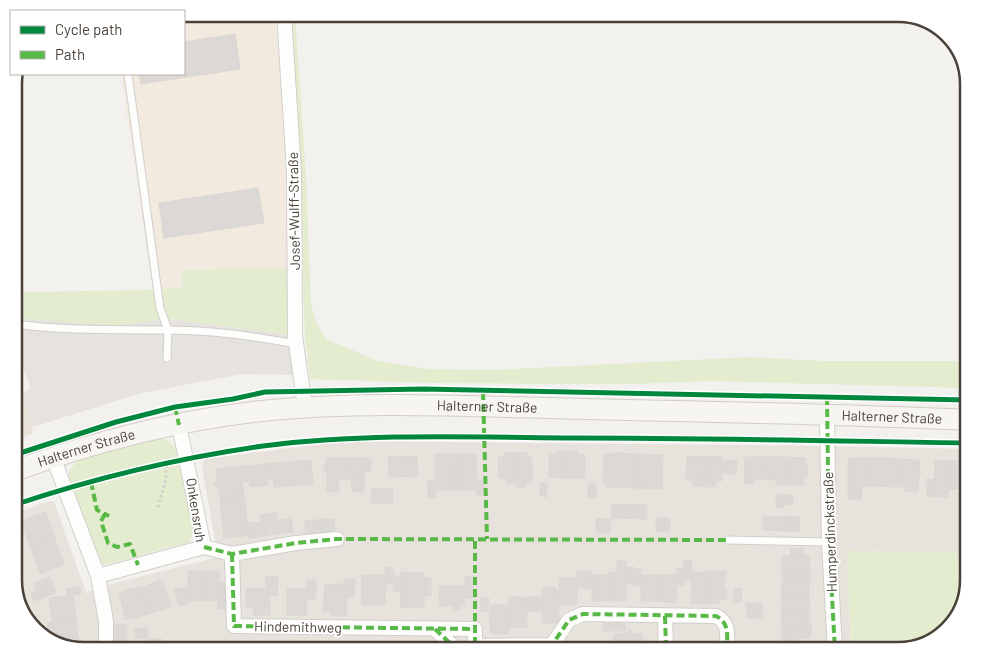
<svg xmlns="http://www.w3.org/2000/svg" width="982" height="664" font-family="Barlow,sans-serif">
<style>
.residential{fill:#e7e2dc}
.commercial{fill:#f2e9df}
.education{fill:#e9e3da}
.green{fill:#e3eccf}
.parking{fill:#e5e2df}
.building{fill:#dbd8d5;stroke:#dbd8d4}
.lines{fill:none;stroke-linecap:round;stroke-linejoin:round}
.lane-casing{stroke:#d1cfcb;stroke-width:9}
.street-casing{stroke:#d1cfcb;stroke-width:16}
.secondary-casing{stroke:#d2cdc5;stroke-width:22}
.path{stroke:#d3d1cc;stroke-width:3;stroke-dasharray:2.5 2.5;stroke-linecap:butt}
.lane{stroke:#fdfdfc;stroke-width:7}
.street{stroke:#fdfdfc;stroke-width:14}
.secondary{stroke:#f7f5f1;stroke-width:20}
.quiet{stroke:#58b947;stroke-width:4;stroke-dasharray:8 4;stroke-linecap:butt}
.cycleway-casing{stroke:#fff;stroke-width:8}
.cycleway{stroke:#00873e;stroke-width:5}
.labels{text-anchor:middle;stroke-width:4;stroke-linejoin:round;paint-order:stroke}
.street-label{font-size:14px;fill:#4a4239;stroke:#fff}
.rim{fill:none;stroke:#4a4239;stroke-width:2.5}
</style>
<rect width="100%" height="100%" fill="#f3f1ee"/>
<path class="residential" d="M346,441L830,446L968,449V553L847,551L851,650H84L45,638L23,615L14,584V514L50,501L54,502L86,592L122,581L218,557L203,473L202,464L205,459Z"/>
<path class="commercial" d="M184,14H274L284,100L289,268L183,270V288L153,290L121,74H184Z"/>
<path class="education" d="M14,371L33,427L32,434L14,440Z"/>
<path class="green" d="M287,14H294L296,29L306,175L311,304L317,324L326,339L378,361L429,369L491,370L750,357L823,361H968V388L709,381L632,384L430,383L310,379L305,339L299,168Z
M289,268L291,335L168,319L116,326L14,319V292L153,290L183,287L182,270Z
M156,438L164,439L180,450L193,531L190,542L100,566L67,480L70,470L78,459Z
M847,551L968,553C968,604 954,644 898,650C883,652 866,650 851,650Z"/>
<path class="parking" d="M14,318L116,326L168,319L291,335L297,375L241,374L138,394L33,427L21,393L31,389L18,354L14,355Z"/>
<path class="building" d="M235,34L240,69L141,84L139,74H184V42Z
M258,188L264,223L164,238L159,203Z
M556,451H567V478L549,477V455H556Z
M567,451L578,452V455H585V478H567Z
M504,453H515V483H506V478H499L498,457H504Z
M515,453H527V457H532V483H525V487H516Z
M617,453L635,454L634,488H607V484H603L604,454Z
M435,454H455L456,490L435,491Z
M456,454H476L477,490H456Z
M635,454L663,455L662,489L634,488Z
M417,456L418,476L389,477L388,457Z
M687,456H705L704,487L693,486L691,480H686Z
M705,456H722V481H717L714,487H704Z
M745,457H765L764,479H754V484H744Z
M765,457H785V485H776V480L764,479Z
M785,457L805,458V465H808V477H804V485H785Z
M881,457L897,459L896,487L871,486V458Z
M326,458H345V479H339V492H327V472H324V465H326Z
M345,458H364V479H345Z
M364,458H371V472H364Z
M850,458H871V486H862L861,500L848,499V461Z
M897,459L918,460L920,462L918,492H905V487H896Z
M311,460L313,484L274,487L273,478L267,479L265,464Z
M722,460H737L736,474H722Z
M935,461H949L948,497H934Z
M949,461H963L962,492L961,488L948,490Z
M265,464L268,485L250,487L249,481L242,482L244,495L220,498L218,487L214,484L217,480L216,469Z
M962,465H968V492H962Z
M351,479H364V492H352Z
M926,479L934,480V497L927,496Z
M428,481H435L436,497H428Z
M477,481H484V495H477Z
M540,483H547V497L540,496Z
M588,484H596V497H588Z
M372,489H393V503H371Z
M776,494L785,495L784,508H776Z
M244,495L249,535L224,538L220,498Z
M785,495H793V505L784,504Z
M612,504H647V519L611,518Z
M46,512L55,539L31,548L21,521Z
M276,512L277,520L291,519L293,532L272,535L269,514Z
M268,514L270,535L249,538L247,523L261,522L260,515Z
M763,516L784,517V531L763,530Z
M784,516L800,517L799,532L784,531Z
M656,518H670V532H656Z
M320,519H334L335,533H321Z
M596,519H610V533L596,532Z
M305,520H320V538L305,539Z
M22,522L25,531L20,532L22,539L15,542L14,525Z
M55,539L64,564L40,574L31,548Z
M804,548V555H791L790,549Z
M809,555L810,569L782,570V556Z
M684,560H692L691,580H684Z
M617,561H626V601H609V572H617Z
M385,567H393V584H386Z
M626,567H634V584H626Z
M677,568H684V585H677Z
M634,569H641V586H634Z
M810,569V583H783L782,570Z
M188,571H204V600L188,601Z
M204,571H219V601L204,600Z
M577,571H584V587H577Z
M584,571H592V588L584,589Z
M709,571H726L724,590H727V600H719V604H709Z
M401,572L424,573V608H400Z
M692,572H709V604H691Z
M393,574L401,578L400,592L393,591Z
M362,575H386L385,605H362Z
M592,575H609V601H592Z
M641,575H659V601H641Z
M659,575H677V602L675,603L659,601Z
M266,576H278L277,596L270,595V588H266Z
M465,576H473L472,598H465Z
M50,577L53,585L37,591L34,583Z
M424,578H431V596H424Z
M559,578H577V605H559Z
M344,579H355L354,597L347,596V584H344Z
M160,580L163,581L171,607L148,614L141,588Z
M307,580H316V599H307Z
M219,583H229L228,609H218Z
M781,583L809,582V596L782,597Z
M325,584H347V616H331V612H323Z
M53,585L56,593L40,599L37,591Z
M439,586H465V606H460V610H453L454,606H439Z
M80,587L81,594L67,596L66,589Z
M543,587H554L559,591V623H542Z
M141,588L148,614L126,620L119,594L129,589Z
M174,588H188V605H179Z
M246,588H270V615H253V607H246Z
M734,588H742L741,602H734Z
M287,589H307V615H287Z
M37,591L40,599L34,601L31,593Z
M73,595L76,620L52,623L49,598Z
M514,596L527,598V627H509V598Z
M809,596L810,610L782,611V597Z
M527,597H534V611H527Z
M534,597H542V611H534Z
M481,598H489L488,611H481Z
M746,603H762V611H747Z
M491,605H509V634L491,633L489,617Z
M781,610H809V624L782,625Z
M747,611H762V618H746Z
M76,620L79,645L71,646L49,639L47,623Z
M603,623L625,624L626,631H603Z
M113,624H127V645H113Z
M812,624L810,638L782,639V625Z
M135,628H148V638H135Z
M630,630L633,633L643,634V650L613,649V634L627,633Z
M796,638V644L783,645V639Z
M148,639H162V650H148Z
M195,643H212V650H192Z
M255,644H280V650H253H255Z
M298,644H320V650H298Z
M121,645V650H114V646Z
M337,645H362V650H337Z
M377,645H390V650H377Z
M390,645L404,646V650H390Z
M213,646H225V649L232,650H212Z
M594,649H630L594,650Z"/>
<g class="lines">
<g class="lane-casing">
<path id="lane" d="M128,74L160,308L168,330L167,358
M14,324C65,331 115,329 167,330C210,330 254,336 296,344
M727,540L829,542"/>
</g>
<g class="street-casing">
<path id="street" d="M284,14L294,172L295,336L305,407
M827,415L829,542L835,650
M53,457L98,576L106,621V650
M204,547L232,554L296,543L337,539
M232,554L234,626L475,629V650
M98,576L204,547L179,425
M665,616L666,650
M435,629L457,650
M475,646L552,645L569,620L583,614L716,616C730,623 727,636 727,650"/>
</g>
<g class="secondary-casing">
<g id="secondary">
<path id="s1" d="M14,471C94,442 177,420 262,411C366,400 481,407 586,409C714,412 841,414 968,420"/>
</g>
</g>
<path class="path" d="M936,399L968,400
M158,507L166,479V463"/>
<use href="#lane" class="lane"/>
<use href="#street" class="street"/>
<use href="#secondary" class="secondary"/>
<path class="quiet" d="M483,392L487,539
M827,397L829,542L835,650
M175,407L179,425
M91,482L97,510L109,516
M105,514L101,521L108,543L117,547L130,544L138,565
M475,541V650
M204,547L232,554L296,543L337,539L727,540
M232,554L234,626L475,629
M665,616L666,650
M435,629L457,650
M475,646L552,645L569,620L583,614L716,616C730,623 727,636 727,650"/>
<g class="cycleway-casing">
<path id="cycleway" d="M14,455L116,422L175,407L233,399L265,392L423,389L968,400
M14,505C95,478 178,458 263,446C365,433 470,437 572,438C704,438 836,441 968,443"/>
</g>
<use href="#cycleway" class="cycleway"/>
</g>
<g class="labels">
<g class="street-label">
<text transform="translate(294 211) rotate(-91)" y="5">Josef-Wulff-Straße</text>
<text dy="5" stroke="none"><textPath href="#s1" startOffset="481">Halterner Straße</textPath></text>
<text dy="5" stroke="none"><textPath href="#s1" startOffset="886">Halterner Straße</textPath></text>
<text dy="5" stroke="none"><textPath href="#s1" startOffset="76">Halterner Straße</textPath></text>
<text transform="translate(196 510) rotate(81)" y="5">Onkensruh</text>
<text transform="translate(830 532) rotate(-92)" y="5">Humperdinckstraße</text>
<text transform="translate(298 627) rotate(1)" y="5">Hindemithweg</text>
</g>
</g>
<path d="M0 0H982V664H0ZM84 22H898A62 62 0 0 1 960 84V580A62 62 0 0 1 898 642H84A62 62 0 0 1 22 580V84A62 62 0 0 1 84 22Z" fill="#fff" fill-rule="evenodd"/>
<path class="rim" d="M84 22H898A62 62 0 0 1 960 84V580A62 62 0 0 1 898 642H84A62 62 0 0 1 22 580V84A62 62 0 0 1 84 22Z"/>
<rect x="10" y="10" width="175" height="65" fill="#ffffff" stroke="#b7b3b0"/>
<rect x="20" y="26" width="25" height="8" fill="#00873e" stroke="#b7b3b0"/>
<text x="55" y="35" font-size="15" fill="#4a4239">Cycle path</text>
<rect x="20" y="51" width="25" height="8" fill="#58b947" stroke="#b7b3b0"/>
<text x="55" y="60" font-size="15" fill="#4a4239">Path</text>
</svg>
